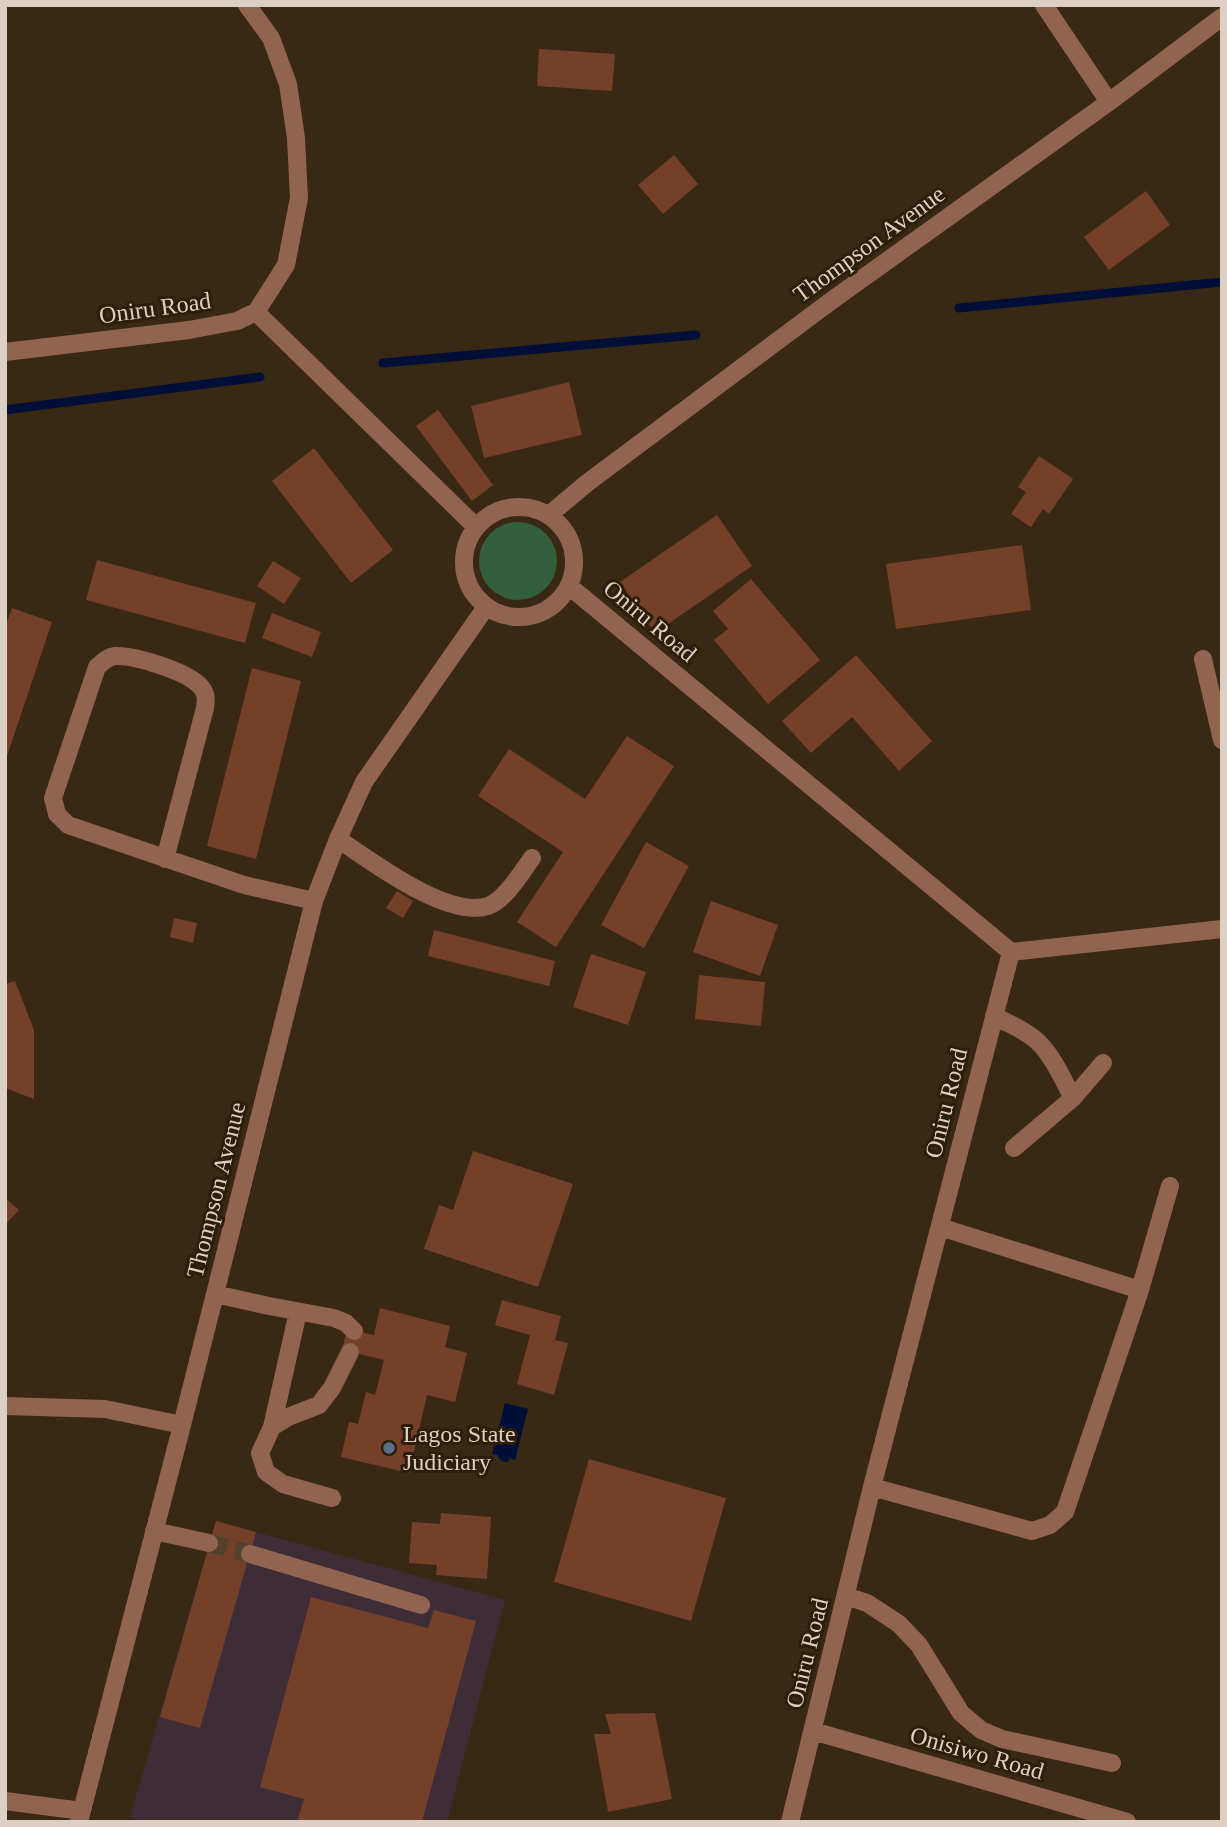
<svg xmlns="http://www.w3.org/2000/svg" width="1227" height="1827" font-family="Georgia,serif">
<style>
.commercial{fill:#3e2d37}
.green{fill:#335f3d}
.water{fill:#000f37}
.lines{fill:none;stroke-linecap:round;stroke-linejoin:round}
.stream{stroke:#000f37;stroke-width:9}
.building{fill:#754029}
.minor-tunnel{stroke:#51412d;stroke-width:18;stroke-dasharray:18 9;stroke-linecap:butt}
.minor{stroke:#906451;stroke-width:18}
.service-dot{fill:#5c6f8a;stroke:#2e1e09;stroke-width:2.5}
.labels{text-anchor:middle;stroke-width:6;stroke-linejoin:round;paint-order:stroke}
.street-label{font-size:24px;fill:#dbd0c3;stroke:#2e1e09}
.poi-label{font-size:24px;fill:#dbd0c3;stroke:#2e1e09;text-anchor:start}
</style>
<rect width="100%" height="100%" fill="#392813"/>
<path class="commercial" d="M216,1521L505,1600L447,1822H149L130,1817Z"/>
<path class="green" d="M479 561a39 39 0 1 1 78 0a39 39 0 1 1-78 0Z"/>
<path class="water" d="M505,1403L528,1409L515,1460L510,1458L507,1462C502,1462 499,1460 498,1455L492,1454Z"/>
<g class="lines">
<path class="stream" d="M959,308L1222,282
M383,363L696,335
M5,410L260,377"/>
</g>
<path class="building" d="M539,49L615,54L612,91L537,86Z
M674,155L698,184L663,214L638,185Z
M1146,191L1170,225L1109,270L1084,237Z
M569,382L582,435L484,458L471,406Z
M438,410L493,485L472,501L416,426Z
M314,448L393,550L351,583L272,481Z
M1039,456L1073,479L1049,514L1043,509L1031,527L1011,514L1026,492L1018,487Z
M717,515L752,566L655,633L620,582Z
M1022,545L1031,610L896,629L886,564Z
M97,560L256,603L245,643L86,600Z
M273,561L301,578L284,604L257,586Z
M751,579L820,660L768,704L714,640L728,629L713,611Z
M12,608L52,622L6,759L5,628Z
M272,613L321,632L312,657L262,638Z
M856,655L932,741L899,771L852,717L811,753L782,721Z
M252,668L301,681L256,859L207,846Z
M627,736L674,766L556,947L517,922L563,852L478,796L509,749L585,799Z
M646,842L689,866L644,948L601,925Z
M397,891L413,901L403,918L386,908Z
M711,901L778,925L760,976L693,952Z
M174,918L197,923L193,943L170,937Z
M434,930L555,961L549,986L428,956Z
M591,954L646,972L628,1025L573,1007Z
M699,975L765,982L761,1026L695,1019Z
M15,981L34,1030V1099L5,1088V984Z
M473,1151L573,1184L538,1287L424,1249L439,1205L453,1210Z
M5,1198L19,1210L5,1225Z
M502,1300L561,1316L555,1340L568,1343L554,1395L517,1384L530,1335L495,1325Z
M380,1308L450,1326L445,1347L467,1353L455,1402L427,1395L409,1473L341,1457L349,1422L358,1424L366,1392L375,1395L384,1360L342,1350L347,1329L374,1335Z
M589,1459L726,1498L691,1621L554,1582Z
M441,1513L491,1517L487,1579L436,1575L437,1565L409,1563L412,1522L440,1524Z
M216,1521L256,1532L200,1728L160,1717Z
M311,1597L428,1628L434,1610L476,1621L422,1822H297L304,1799L260,1787Z
M655,1713L672,1799L608,1812L594,1734H611L605,1714Z"/>
<g class="lines">
<path class="minor-tunnel" d="M209,1543L250,1554"/>
<path class="minor" d="M247,5L271,38L288,84L296,138L299,198L286,265L256,312
M1044,5L1109,102
M5,352L189,330L237,321L256,312L475,526
M464 562a55 55 0 1 1 110 0a55 55 0 1 1-110 0Z
M549,515L587,483L831,301L1109,102L1222,17
M569,586L1011,952
M1203,659L1222,740
M338,839C371,861 447,919 488,906C505,900 521,873 532,858
M165,859L205,708C206,700 207,694 201,687C189,672 135,655 115,656C107,657 103,662 97,667L53,798L57,814L68,825L244,885L314,901
M1011,952L1222,929
M994,1016C1010,1024 1029,1032 1041,1045C1055,1060 1063,1080 1073,1098
M1014,1148L1073,1098L1103,1063
M940,1227L1140,1290
M215,1294L269,1306L334,1318L346,1323L354,1331
M5,1406L105,1409L182,1425
M272,1427L298,1312
M872,1487L1032,1531L1050,1525L1065,1512L1140,1290L1170,1186
M332,1498L283,1484L266,1472L260,1453L272,1427L288,1417L319,1405L332,1388L350,1352
M154,1531L209,1543
M250,1554L421,1605
M846,1596L867,1603L899,1624L919,1645L961,1713L981,1730L1002,1739L1112,1763
M813,1731L1127,1822
M5,1801L82,1811
M79,1822L182,1425L314,901L338,839L364,782L486,607
M790,1822L872,1487L1011,952"/>
</g>
<circle class="service-dot" cx="389" cy="1448" r="7"/>
<g class="labels">
<g class="street-label">
<text transform="translate(869 244) rotate(-36)" y="8">Thompson Avenue</text>
<text transform="translate(155 308) rotate(-8)" y="8">Oniru Road</text>
<text transform="translate(650 621) rotate(40)" y="8">Oniru Road</text>
<text transform="translate(946 1103) rotate(-76)" y="8">Oniru Road</text>
<text transform="translate(216 1190) rotate(-76)" y="8">Thompson Avenue</text>
<text transform="translate(807 1653) rotate(-76)" y="8">Oniru Road</text>
<text transform="translate(977 1753) rotate(16)" y="8">Onisiwo Road</text>
</g>
<g class="poi-label">
<text x="403" y="1442">Lagos State<tspan x="403" dy="28">Judiciary</tspan></text>
</g>
</g>
<rect width="1227" height="1827" fill="none" stroke="#dbd0c3" stroke-width="14"/>
</svg>
